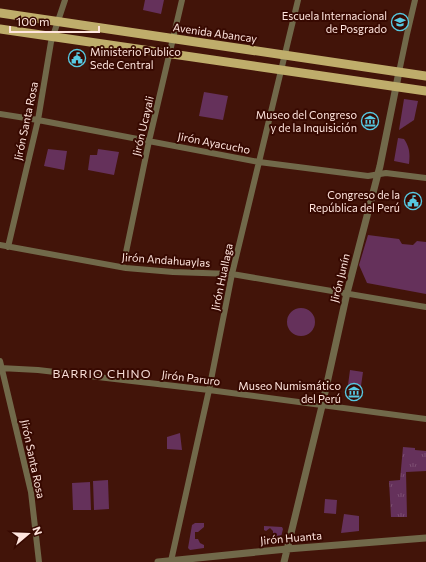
<svg xmlns="http://www.w3.org/2000/svg" width="426" height="562" font-family="Commissioner,sans-serif">
<style>
.grass{fill:url(#grass-tufts)}
.green{fill:#65315b}
.lines{fill:none;stroke-linecap:round;stroke-linejoin:round}
.minor{stroke:#71694a;stroke-width:6}
.tertiary{stroke:#71694a;stroke-width:7}
.primary{stroke:#bfad6b;stroke-width:9}
.labels{text-anchor:middle;stroke-width:4;stroke-linejoin:round;paint-order:stroke}
.poi-label{font-size:11px;fill:#ffe5de;stroke:#370901;text-anchor:end}
.street-label{font-size:11px;fill:#ffe5de;stroke:#370901}
.neighbourhood-label{font-size:12px;letter-spacing:1px;fill:#f6dcd6;stroke:#370901}
</style>
<defs>
<pattern id="grass-tufts" width="24" height="20" patternUnits="userSpaceOnUse"><rect width="24" height="20" fill="#65315b"/><path d="M3 7l-1-3M5 7V3M7 7l1-3M15 17l-1-3M17 17v-4M19 17l1-3" fill="none" stroke="#7c4f72"/></pattern>
</defs>
<rect width="100%" height="100%" fill="#421409"/>
<path class="grass" d="M403,447L415,448V450L426,451V471L406,472L407,517H391L389,481L400,480Z"/>
<path class="green" d="M145,0H164L161,14L143,10Z
M204,92L228,96L223,120L199,116Z
M404,99L418,101L414,120L399,130Z
M398,138L404,139C410,148 410,154 409,164L394,161Z
M48,149L67,151L64,170L44,166Z
M98,149L119,152L114,175L88,170L90,155H97Z
M368,235L399,239L402,244L413,245L417,241L426,242V294L367,283L359,265Z
M287 322a14 14 0 1 1 28 0a14 14 0 1 1-28 0Z
M350,370L363,372L361,386L348,385Z
M180,433L182,450L167,449V437Z
M108,480L109,509L94,510L93,481Z
M90,482L91,510H73L72,483Z
M325,499L337,500L336,514L324,513Z
M344,514L359,516V531L341,533Z
M195,523H204V527L198,532H195V539H198L200,543L204,545V548L190,550L188,548L192,525Z
M264,526L282,527L283,529L280,541L264,543V540L266,538L271,540L273,538V531L270,528L266,531L264,530Z"/>
<g class="lines">
<path class="minor" d="M399,72L407,34L415,0
M0,114L38,120L259,162L368,176L386,173L426,178
M0,245L126,268L173,272L232,274L426,307
M8,247L38,120L51,42L65,0
M125,257L149,141L182,0
M0,361L31,492L39,562
M0,368L38,370L209,390L426,419
M171,561L209,390L232,274L298,0"/>
<path class="tertiary" d="M158,562L287,549L426,538
M284,562L322,406L347,293L380,166L399,72"/>
<path class="primary" d="M0,13L426,76
M0,29L426,91"/>
</g>
<defs>
<g id="university-ring" transform="scale(0.9)"><circle r="9.5" fill="#370901" stroke="#57c9e2" stroke-width="1.5"/><path d="M0-5L7-2L0 1L-7-2ZM-4 1L0 2.5L4 1V4Q0 6-4 4Z" fill="#57c9e2"/></g>
<g id="civic-ring" transform="scale(0.9)"><circle r="9.5" fill="#370901" stroke="#57c9e2" stroke-width="1.5"/><path d="M-.6-6.5H3V-4.5H.6V-3L4-1V1h2V6H-6V1h2V-1L-.6-3ZM-1.2 2.5V6h2.4V2.5Z" fill="#57c9e2"/></g>
<g id="museum-ring" transform="scale(0.9)"><circle r="9.5" fill="#370901" stroke="#57c9e2" stroke-width="1.5"/><path d="M0-6L6-3V-2H-6V-3ZM-5-1h2V3h-2ZM-1-1h2V3h-2ZM3-1h2V3H3ZM-6 4H6V6H-6Z" fill="#57c9e2"/></g>
</defs>
<g fill-rule="evenodd">
<use href="#university-ring" x="400" y="22"/>
<use href="#civic-ring" x="77" y="58"/>
<use href="#museum-ring" x="370" y="121"/>
<use href="#civic-ring" x="413" y="201"/>
<use href="#museum-ring" x="354" y="392"/>
</g>
<g class="labels">
<g class="poi-label">
<text x="387" y="20">Escuela Internacional<tspan x="387" dy="13">de Posgrado</tspan></text>
<text x="90" y="56" text-anchor="start">Ministerio Publico<tspan x="90" dy="13">Sede Central</tspan></text>
<text x="357" y="119">Museo del Congreso<tspan x="357" dy="13">y de la Inquisición</tspan></text>
<text x="400" y="199">Congreso de la<tspan x="400" dy="13">República del Perú</tspan></text>
<text x="341" y="390">Museo Numismático<tspan x="341" dy="13">del Perú</tspan></text>
</g>
<g class="street-label">
<text transform="translate(215 33) rotate(8)" y="4">Avenida Abancay</text>
<text transform="translate(26 121) rotate(-78)" y="4">Jirón Santa Rosa</text>
<text transform="translate(143 126) rotate(-77)" y="4">Jirón Ucayali</text>
<text transform="translate(214 143) rotate(11)" y="4">Jirón Ayacucho</text>
<text transform="translate(166 260) rotate(4)" y="4">Jirón Andahuaylas</text>
<text transform="translate(222 277) rotate(-78)" y="4">Jirón Huallaga</text>
<text transform="translate(340 278) rotate(-76)" y="4">Jirón Junín</text>
<text transform="translate(191 378) rotate(7)" y="4">Jirón Paruro</text>
<text transform="translate(33 459) rotate(78)" y="4">Jirón Santa Rosa</text>
<text transform="translate(291 538) rotate(-5)" y="4">Jirón Huanta</text>
</g>
<g class="neighbourhood-label">
<text x="102" y="378">BARRIO CHINO</text>
</g>
</g>
<g transform="translate(28 534) rotate(71)" stroke="#370901" stroke-width="3" paint-order="stroke">
<path d="M0-3L7 15L0 10L-7 15Z" fill="#ffe5de"/>
<text y="-6" font-size="11" font-weight="bold" text-anchor="middle" fill="#ffe5de">N</text>
</g>
<path d="M10 26v6h89v-6" fill="none" stroke="#ffe5de" stroke-width="2"/>
<text x="16" y="26" font-size="12" fill="#ffe5de" stroke="#370901" stroke-width="3" paint-order="stroke">100 m</text>
</svg>
